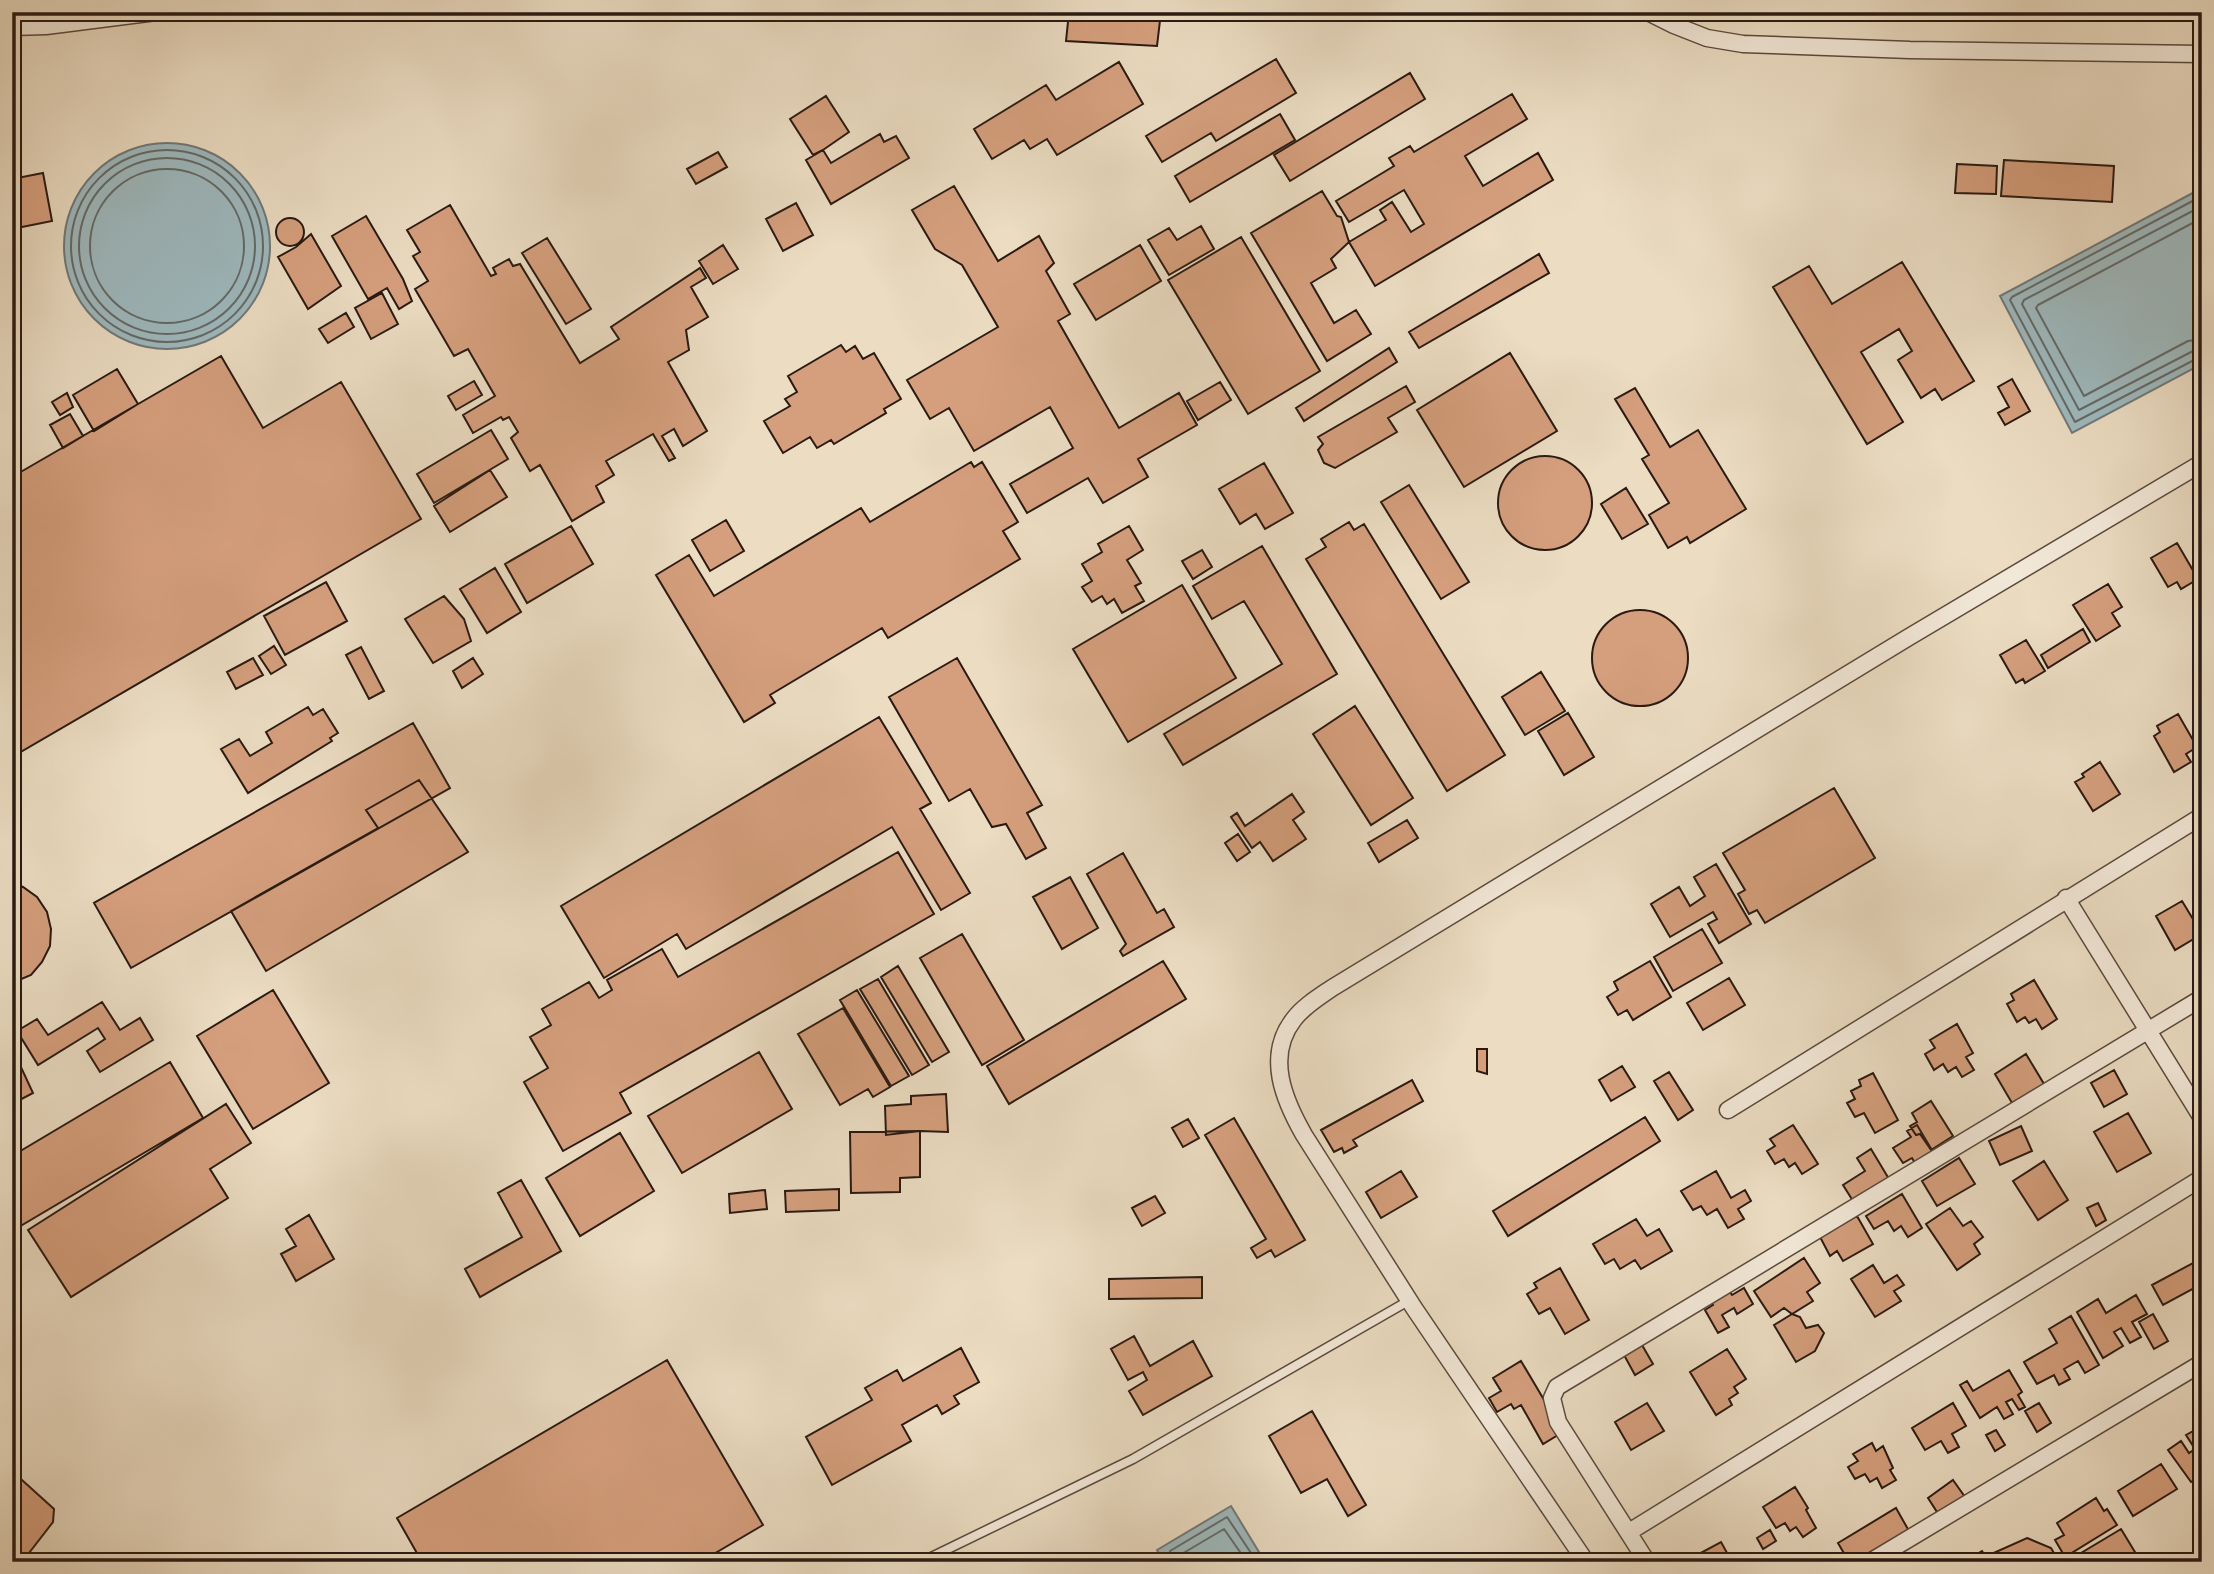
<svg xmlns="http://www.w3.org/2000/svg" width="2214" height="1574" font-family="Alegreya,serif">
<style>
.water{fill:#9eb9be;stroke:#707979;stroke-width:2}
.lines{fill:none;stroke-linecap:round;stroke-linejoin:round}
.shore{stroke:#646a68;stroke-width:2}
.building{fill:#d59f7d;stroke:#2a1a12;stroke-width:2}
.service-casing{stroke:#5a4a3e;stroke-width:11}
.minor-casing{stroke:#5a4a3e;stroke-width:19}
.service{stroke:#f2e8d7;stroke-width:8}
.minor{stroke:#f2e8d7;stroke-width:16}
</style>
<rect width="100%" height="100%" fill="#ebdcc2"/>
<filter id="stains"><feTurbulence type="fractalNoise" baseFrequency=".00286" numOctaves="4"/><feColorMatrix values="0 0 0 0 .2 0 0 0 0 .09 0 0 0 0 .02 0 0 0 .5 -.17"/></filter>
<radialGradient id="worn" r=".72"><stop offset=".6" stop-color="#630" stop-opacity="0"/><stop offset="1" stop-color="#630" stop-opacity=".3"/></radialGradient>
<path class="water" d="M64 246a103 103 0 1 1 206 0a103 103 0 1 1-206 0Z
M2202,188V364L2072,433L2000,296Z
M1231,1506L1265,1562H1164L1157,1550Z"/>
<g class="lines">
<path class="shore" d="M71 246a96 96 0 1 1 192 0a96 96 0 1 1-192 0Z
M79 246a88 88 0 1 1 176 0a88 88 0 1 1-176 0Z
M90 246a77 77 0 1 1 154 0a77 77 0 1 1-154 0Z
M2202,196L2012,297L2010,300L2075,422L2196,359L2202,358
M2202,206L2024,300L2022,304L2079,410L2193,351L2202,349
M2202,218L2038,305L2036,308L2084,396L2188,341L2202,339
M1169,1562L1170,1551L1227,1517L1257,1562
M1178,1562L1180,1555L1224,1529L1247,1562"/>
</g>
<path class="building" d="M1069,12H1161L1157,46L1066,41Z
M1276,59L1296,93L1216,141L1211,133L1162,162L1146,136Z
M1119,62L1143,104L1057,155L1047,139L1030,149L1024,140L992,159L974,129L1046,85L1056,100Z
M1410,73L1425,99L1290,181L1274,155Z
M1512,94L1527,119L1465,156L1483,186L1538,153L1553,180L1375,286L1349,242L1386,220L1380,210L1392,202L1411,232L1424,224L1404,190L1349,222L1336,201L1394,166L1389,158L1410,146L1414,152Z
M826,96L849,132L823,150L813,155L790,119Z
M1280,114L1295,140L1190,202L1175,176Z
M880,134L884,142L896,136L909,158L831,204L806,160L823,150L831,163Z
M718,152L727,167L696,184L687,169Z
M2004,160L2114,166L2112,202L2001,196Z
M1957,164L1997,166L1996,194L1955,193Z
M43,173L52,221L12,229V179Z
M954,186L998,261L1039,236L1054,263L1046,271L1070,314L1058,321L1119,428L1179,393L1197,425L1138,459L1148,477L1103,503L1088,478L1027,513L1010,484L1073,448L1050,407L974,451L949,408L930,419L907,380L998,327L962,265L935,249L912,210Z
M1322,191L1337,216L1341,217L1349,242L1331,259L1336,268L1311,283L1334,323L1356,310L1371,334L1327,361L1251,233Z
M796,203L813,235L783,251L766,219Z
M450,205L491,276L496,274L493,268L509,259L513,266L520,264L580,363L619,339L611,327L700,268L706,278L691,287L708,317L686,330L689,350L668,362L707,431L683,446L674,429L662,436L675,458L669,461L653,434L606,461L614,475L596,486L604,502L572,521L540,465L530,471L511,438L518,432L509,417L503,420L501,417L473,433L463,415L495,396L468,349L454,356L415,289L428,281L413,256L420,252L407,230Z
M366,216L403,279L412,301L399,309L387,288L368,299L332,236Z
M276 232a14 14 0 1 1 28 0a14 14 0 1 1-28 0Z
M1201,226L1214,249L1169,275L1148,240L1169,228L1177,240Z
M311,234L341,286L308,309L278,257L296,247Z
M1241,237L1320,371L1248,414L1168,280Z
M547,238L591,309L566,324L522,253Z
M723,245L738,269L713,284L699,261Z
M1140,245L1161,281L1096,320L1074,284Z
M1539,254L1549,273L1419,348L1409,332Z
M1902,262L1974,381L1942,400L1935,389L1921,398L1898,360L1912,351L1899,329L1861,352L1903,422L1867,444L1773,287L1809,266L1832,304Z
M382,293L398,324L371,339L355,308Z
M346,313L354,327L328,343L319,329Z
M841,345L846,352L855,346L863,359L874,353L901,399L884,409L886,413L834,444L831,440L817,448L810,437L783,453L764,421L790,406L785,399L797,392L788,376Z
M1389,348L1397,362L1304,421L1296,408Z
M1510,353L1557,431L1464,487L1417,410Z
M221,356L263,428L341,382L421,519L12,757V477Z
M117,369L138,404L94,431L73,395Z
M2012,379L2030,411L2005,425L1998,413L2009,407L1998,387Z
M474,381L482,395L456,410L448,396Z
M1220,382L1231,400L1198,420L1187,401Z
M1406,386L1415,402L1388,418L1397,432L1335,468L1324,463L1318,450L1323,444L1318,437Z
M1635,388L1670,447L1698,430L1746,509L1690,543L1687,537L1668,548L1649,515L1669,503L1642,459L1649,455L1615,399Z
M67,393L73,407L60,415L52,402Z
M70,414L83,436L63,448L50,425Z
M491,430L508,459L434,503L417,474Z
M1498 503a47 47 0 1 1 94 0a47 47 0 1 1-94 0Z
M971,462L974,467L982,462L1018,522L1003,531L1020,559L888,638L882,628L770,695L775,703L744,722L656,575L689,555L714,596L861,508L870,522Z
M1264,463L1293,513L1265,529L1256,514L1240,524L1219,489Z
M490,470L507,497L450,532L434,506Z
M1409,485L1469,582L1441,599L1381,502Z
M1626,488L1648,524L1622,539L1601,504Z
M726,520L744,551L710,571L692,540Z
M1349,522L1354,530L1364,524L1505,755L1447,791L1306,559L1326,547L1321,539Z
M571,526L593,564L527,603L505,564Z
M1129,526L1143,550L1127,560L1141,583L1135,586L1144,601L1122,613L1114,599L1107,604L1102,596L1092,602L1082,587L1092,581L1082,564L1102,552L1098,544Z
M2177,543L2198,579L2181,589L2177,582L2168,587L2151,558Z
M1262,546L1337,674L1183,765L1164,734L1282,664L1244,601L1212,619L1193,586Z
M1202,550L1212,567L1193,579L1182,561Z
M495,568L521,612L487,633L460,589Z
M326,582L347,621L285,655L264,616Z
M2108,584L2122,607L2112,613L2120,626L2096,641L2073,605Z
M1182,585L1236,678L1128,742L1073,649Z
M444,596L464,619L471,641L433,663L405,619Z
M1592 658a48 48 0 1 1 96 0a48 48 0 1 1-96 0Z
M2083,629L2090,642L2048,668L2041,655Z
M2026,640L2045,671L2025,683L2023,679L2016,683L2000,655Z
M274,646L286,665L271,674L259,656Z
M361,647L384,691L369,699L346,655Z
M253,658L263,675L236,689L227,672Z
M473,658L483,674L462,688L453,671Z
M957,658L1042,805L1027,813L1046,848L1026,859L1006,824L992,827L970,789L949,801L889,697Z
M1541,672L1565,711L1525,735L1502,697Z
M1355,706L1413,798L1371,825L1313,734Z
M308,707L313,715L323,709L338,733L330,738L332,741L248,793L221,749L239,739L250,756L272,743L266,732Z
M1568,713L1594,757L1564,775L1538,731Z
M2178,714L2197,747L2186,754L2191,762L2174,772L2154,736L2160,732L2157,726Z
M879,717L931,803L920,809L970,893L941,910L892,827L686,949L677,934L604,978L561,906Z
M413,723L450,788L131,968L94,903Z
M2100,762L2120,794L2093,811L2075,782L2084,777L2082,774Z
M419,780L468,852L266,971L231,911L378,828L366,810Z
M1834,788L1875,858L1765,923L1757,910L1749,914L1738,894L1745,890L1723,853Z
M1292,794L1304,812L1293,820L1306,839L1273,861L1260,842L1252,848L1231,817L1237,813L1245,826Z
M1407,820L1418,838L1379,862L1368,843Z
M1238,834L1250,852L1237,861L1225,843Z
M898,852L934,914L620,1093L631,1113L563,1151L524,1082L548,1068L530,1037L551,1025L542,1009L589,982L599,998L612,990L607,980L662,949L678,977Z
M1123,853L1157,913L1164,909L1174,927L1123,956L1120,951L1126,944L1087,874Z
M1716,864L1751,924L1719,943L1708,924L1717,919L1713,912L1670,937L1651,904L1679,887L1690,906L1705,896L1694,877Z
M1070,877L1098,928L1062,949L1033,897Z
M12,883L23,887L37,897L47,912L51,929L50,946L42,962L31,975L12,983Z
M2182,901L2202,934L2175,950L2156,916Z
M1702,929L1722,963L1673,991L1654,957Z
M962,934L1024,1040L982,1065L920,958Z
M1163,961L1186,999L1009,1104L987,1066Z
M1650,961L1671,997L1633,1020L1627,1010L1618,1015L1607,997L1618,990L1614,982Z
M898,966L949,1052L932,1062L881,977Z
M1729,978L1745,1005L1703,1030L1687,1003Z
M878,979L929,1065L912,1075L860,989Z
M2034,980L2057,1019L2042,1029L2036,1019L2029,1023L2025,1017L2017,1022L2007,1004L2014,1000L2011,994Z
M273,990L329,1083L253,1129L197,1036Z
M857,990L909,1076L891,1086L840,1000Z
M102,1002L120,1030L140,1018L153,1040L100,1072L87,1051L105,1039L98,1028L38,1065L17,1031L37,1019L48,1035Z
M843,1008L890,1087L873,1097L868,1089L840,1105L798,1034Z
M1957,1024L1973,1053L1966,1057L1974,1070L1962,1077L1956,1067L1948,1072L1943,1064L1934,1070L1925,1054L1935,1048L1930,1040Z
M1477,1049H1487V1074L1477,1071Z
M13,1050L33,1093L12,1104V1051Z
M759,1052L792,1109L682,1173L648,1116Z
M2026,1054L2044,1084L2012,1103L1995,1074Z
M170,1062L203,1118L12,1231V1156Z
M1622,1066L1635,1087L1611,1101L1599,1080Z
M2114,1070L2127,1094L2104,1107L2091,1083Z
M1669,1072L1693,1110L1678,1120L1654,1081Z
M1873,1073L1898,1120L1875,1133L1864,1113L1855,1117L1847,1103L1855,1099L1851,1091L1861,1086L1859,1080Z
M1412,1080L1423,1101L1353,1140L1357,1146L1344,1153L1342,1148L1334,1152L1321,1130Z
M946,1094L948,1132L920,1131L886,1135L885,1106L911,1104V1096Z
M1931,1101L1953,1136L1931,1150L1920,1134L1916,1135L1910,1126L1917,1122L1912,1113Z
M226,1104L251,1143L210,1169L228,1198L71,1297L28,1230Z
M2128,1113L2151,1153L2117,1172L2094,1132Z
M1645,1117L1660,1141L1508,1236L1493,1211Z
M1234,1118L1305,1240L1275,1257L1271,1250L1257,1258L1251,1248L1266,1239L1205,1135Z
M1188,1119L1199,1138L1183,1147L1172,1128Z
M1793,1125L1818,1164L1802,1174L1795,1163L1789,1167L1784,1159L1775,1164L1767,1151L1775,1146L1770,1139Z
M1917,1125L1933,1152L1915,1163L1912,1158L1903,1163L1893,1148L1911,1137L1907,1131Z
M2021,1126L2032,1151L2000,1165L1989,1141Z
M920,1131V1177L900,1178V1192L851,1193L850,1132Z
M620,1133L654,1191L580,1236L546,1178Z
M1871,1149L1889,1179L1853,1201L1843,1185L1865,1171L1857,1158Z
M1959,1158L1975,1184L1937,1206L1922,1181Z
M2044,1161L2068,1200L2038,1220L2013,1181Z
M1401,1171L1417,1197L1381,1218L1366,1192Z
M1716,1171L1731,1198L1745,1190L1751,1201L1738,1209L1744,1219L1728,1228L1717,1209L1707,1215L1701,1206L1693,1210L1681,1191Z
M521,1180L561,1251L480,1297L465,1269L522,1237L498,1193Z
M839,1189V1210L786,1212L785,1191Z
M765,1190L767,1209L730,1213L729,1194Z
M1902,1194L1922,1228L1908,1237L1901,1226L1894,1231L1888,1221L1874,1229L1866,1216Z
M1155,1196L1165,1213L1142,1226L1132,1208Z
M2098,1203L2106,1220L2096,1226L2087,1208Z
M1950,1208L1963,1226L1971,1221L1983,1237L1974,1244L1980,1254L1957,1270L1926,1224Z
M309,1215L334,1259L296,1281L281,1254L296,1246L286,1229Z
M1857,1216L1873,1244L1843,1261L1837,1251L1830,1256L1820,1237Z
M1636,1219L1647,1236L1659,1229L1672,1251L1641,1269L1635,1260L1620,1269L1614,1259L1605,1264L1593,1244Z
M1804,1258L1820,1283L1807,1292L1813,1301L1792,1314L1784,1308L1771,1317L1754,1291Z
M2193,1263L2202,1279V1284L2163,1305L2152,1285Z
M1873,1265L1884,1283L1897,1275L1904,1285L1894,1291L1901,1301L1875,1317L1851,1279Z
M1560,1268L1589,1320L1565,1334L1550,1308L1539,1314L1527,1294L1537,1288L1534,1283Z
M1202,1277V1298L1109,1299V1279Z
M1744,1288L1753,1304L1737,1314L1734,1308L1722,1315L1729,1327L1718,1333L1705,1310L1713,1305L1710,1300L1728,1289L1732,1295Z
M2136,1295L2147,1314L2132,1322L2141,1337L2130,1343L2121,1328L2114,1332L2123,1346L2103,1358L2077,1312L2098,1299L2106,1313Z
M1792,1314L1800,1317L1806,1328L1818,1325L1824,1333L1815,1351L1796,1362L1774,1325Z
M2153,1314L2168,1341L2154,1349L2139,1322Z
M2071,1316L2099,1365L2085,1373L2078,1361L2064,1369L2070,1379L2059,1385L2054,1375L2037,1384L2024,1362L2057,1343L2049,1329Z
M1134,1336L1150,1366L1193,1341L1212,1376L1143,1415L1129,1391L1147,1380L1143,1372L1128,1380L1111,1349Z
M1642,1345L1653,1364L1635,1375L1624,1355Z
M961,1348L979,1382L954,1396L959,1404L942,1414L937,1405L902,1425L911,1441L832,1485L806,1437L872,1400L865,1388L897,1370L903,1381Z
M1727,1349L1746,1379L1734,1387L1738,1393L1729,1399L1732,1405L1716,1415L1690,1372Z
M667,1360L763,1525L700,1562H422L397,1518Z
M1521,1361L1563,1432L1543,1444L1521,1405L1514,1409L1511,1404L1497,1412L1489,1398L1501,1391L1493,1378Z
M2009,1370L2022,1392L2018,1395L2025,1407L2019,1410L2012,1399L2006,1402L2013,1414L2004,1419L1997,1407L1980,1418L1960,1385L1967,1381L1973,1391Z
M1647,1403L1664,1431L1631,1450L1615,1422Z
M1953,1403L1966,1426L1952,1434L1959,1447L1948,1453L1941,1441L1925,1450L1912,1428Z
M2039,1403L2051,1423L2037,1432L2025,1411Z
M1312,1411L1366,1505L1348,1516L1327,1479L1301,1493L1269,1436Z
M1996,1430L2005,1445L1995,1451L1986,1435Z
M2195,1430L2202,1441V1475L2191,1482L2168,1450L2181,1441L2189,1453L2195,1449L2186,1435Z
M1872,1443L1876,1451L1883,1446L1893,1468L1890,1470L1896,1480L1882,1488L1877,1478L1870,1482L1865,1474L1855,1479L1848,1467L1858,1461L1853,1454Z
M2161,1464L2177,1489L2133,1516L2118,1491Z
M12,1471L54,1509L53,1522L22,1562H12Z
M1953,1480L1965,1497L1939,1515L1928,1498Z
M1795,1487L1808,1508L1806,1510L1816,1528L1803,1537L1796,1527L1790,1531L1785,1523L1776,1528L1763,1507Z
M2096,1498L2104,1511L2107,1509L2117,1525L2065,1557L2055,1540L2064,1535L2057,1523Z
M1896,1508L1909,1531L1858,1562H1849L1838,1543Z
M2121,1529L2141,1562H2073L2071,1559Z
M1770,1530L1776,1541L1763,1549L1757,1538Z
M2027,1538L2051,1548L2058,1560L2054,1562H1992L1989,1555Z
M1721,1542L1732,1562H1701L1697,1555Z
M1982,1551L1989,1562H1970L1969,1559Z"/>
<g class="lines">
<g class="service-casing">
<path id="service" d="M921,1562L1133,1459L1410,1300"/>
</g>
<g class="minor-casing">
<path id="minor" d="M1648,12L1674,25L1707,38L1743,44L1910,50L2202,54
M12,27L46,26L156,12
M2066,898L2202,1118
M1728,1110L2202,816
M1629,1532L2202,1178
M1586,1562L1414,1308L1304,1135C1284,1100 1265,1056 1294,1019C1304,1006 1319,997 1332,988L1909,637L2202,463
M1647,1562L1558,1422L1552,1398L1557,1387L2202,998
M1870,1562L2202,1363
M2194,1562L2202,1557"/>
</g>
<use href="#service" class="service"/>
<use href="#minor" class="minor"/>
</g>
<rect width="2214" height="1574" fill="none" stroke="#ebdcc2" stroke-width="42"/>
<rect x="14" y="14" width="2186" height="1546" fill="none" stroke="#2a1a12" stroke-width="3.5"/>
<rect x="21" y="21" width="2172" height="1532" fill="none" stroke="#2a1a12" stroke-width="2"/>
<rect width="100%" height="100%" filter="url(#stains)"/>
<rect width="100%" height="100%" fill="url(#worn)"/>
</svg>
